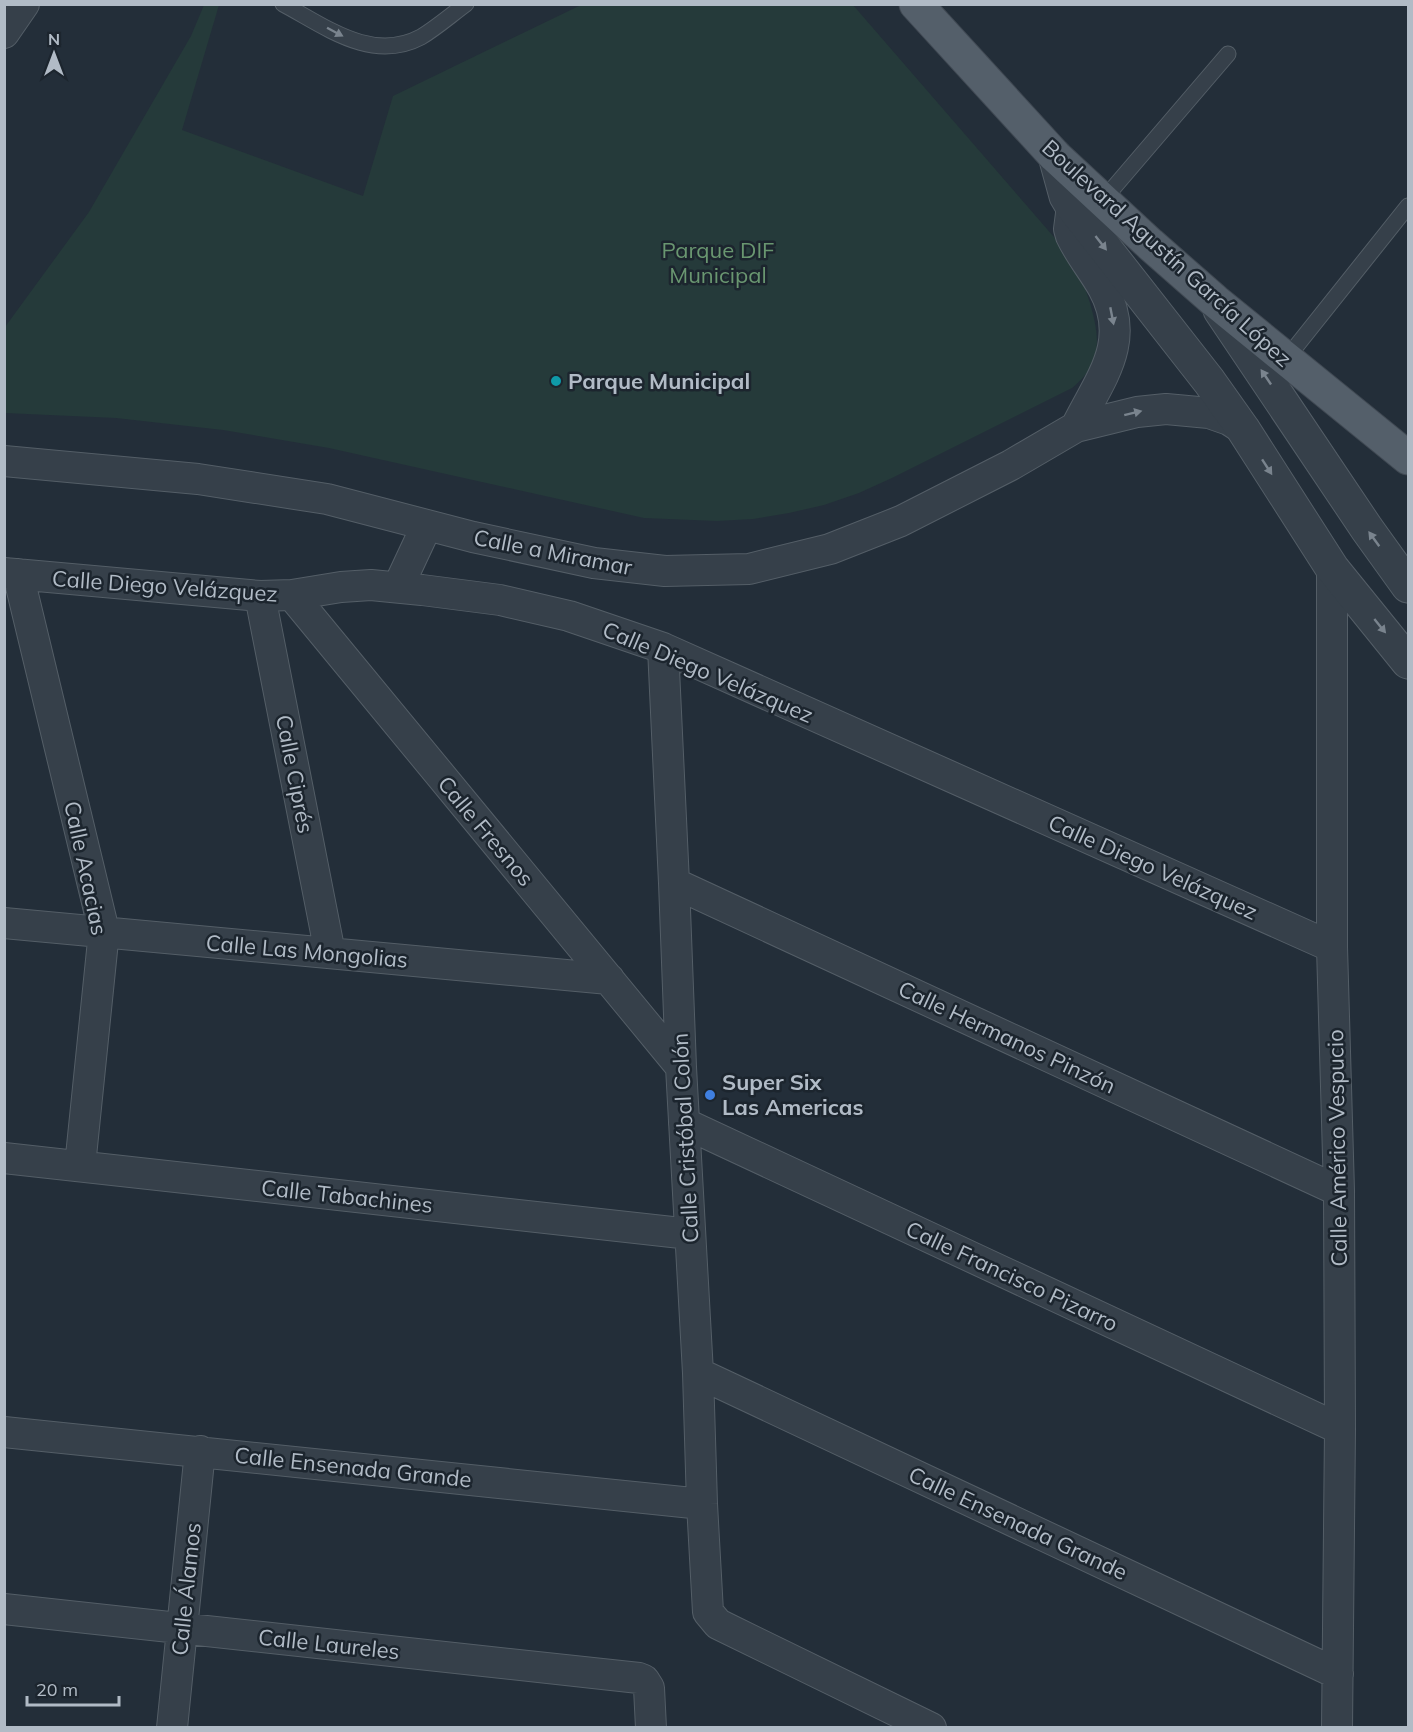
<svg xmlns="http://www.w3.org/2000/svg" width="1413" height="1732" font-family="Mulish,sans-serif">
<style>
.green{fill:#253a3a}
.lines{fill:none;stroke-linecap:round;stroke-linejoin:round}
.service-casing{stroke:#545e67;stroke-width:17}
.minor-casing{stroke:#545e67;stroke-width:32}
.tertiary-casing{stroke:#545e67;stroke-width:35}
.primary-casing{stroke:#404953;stroke-width:35}
.service{stroke:#36404a;stroke-width:15}
.minor{stroke:#36404a;stroke-width:30}
.tertiary{stroke:#36404a;stroke-width:33}
.primary{stroke:#545f6a;stroke-width:33}
.oneway{fill:#7a848e}
.culture-dot{fill:#0f9aa8;stroke:#1c252e;stroke-width:2}
.shop-dot{fill:#3f7fe0;stroke:#1c252e;stroke-width:2}
.labels{text-anchor:middle;stroke-width:5;stroke-linejoin:round;paint-order:stroke}
.park-label{font-size:22px;fill:#699670;stroke:#1c252e}
.street-label{font-size:22px;fill:#b1bbc6;stroke:#1c252e}
.poi-label{font-size:22px;font-weight:bold;fill:#b1bbc6;stroke:#1c252e;text-anchor:start}
</style>
<rect width="100%" height="100%" fill="#232e39"/>
<path class="green" d="M204,5H219L182,130L363,196L393,96L581,5H853L1073,259C1081,274 1085,288 1090,303C1100,338 1103,363 1072,388L892,478L859,493L824,505L789,513L753,519L717,521L644,518L329,448L223,430L116,418L5,413V327L89,212L191,36Z"/>
<g class="lines">
<g class="service-casing">
<path id="service" d="M283,4C326,27 372,63 421,37C436,28 451,15 466,4
M1103,200L1228,54
M1286,359L1408,206"/>
</g>
<g class="minor-casing">
<path id="minor" d="M4,33L24,4
M1072,206L1069,229L1071,236C1080,255 1093,270 1103,288C1133,342 1099,380 1076,427
M4,461L198,479L327,499L473,537L594,563L665,571L749,569L830,549L901,521L1011,465L1076,427L1137,412L1166,409L1209,413L1229,420L1243,429
M1332,568V947L1339,1191L1340,1429L1337,1728
M4,573L260,596L292,595L341,587L371,585L422,590L500,600L569,616L663,648L1332,947
M18,574L104,931L80,1166
M398,587L427,525
M292,595L681,1067
M260,596L330,953
M663,648L674,883L681,1067L698,1373L702,1504L708,1612L718,1624L931,1728
M674,883L1339,1191
M4,923L609,979
M684,1123L1340,1429
M4,1158L690,1234
M698,1373L1338,1674
M4,1432L702,1504
M4,1609L639,1678L644,1680L649,1688L651,1728
M172,1728L200,1451"/>
</g>
<g class="tertiary-casing">
<path id="tertiary" d="M1055,156L1066,196L1072,206L1209,381L1243,429L1332,568L1408,662
M1220,310L1367,529L1408,586"/>
</g>
<g class="primary-casing">
<path id="primary" d="M916,4L1055,156L1150,244L1215,301L1408,458"/>
</g>
<use href="#service" class="service"/>
<use href="#minor" class="minor"/>
<use href="#tertiary" class="tertiary"/>
<use href="#primary" class="primary"/>
</g>
<defs><path id="oneway-solid" d="M-6-.8H1V-3.2L6.5 0L1 3.2V.8H-6Z" transform="scale(1.5)"/></defs>
<g class="oneway">
<use href="#oneway-solid" transform="translate(335 32) rotate(28)"/>
<use href="#oneway-solid" transform="translate(1101 243) rotate(52)"/>
<use href="#oneway-solid" transform="translate(1112 316) rotate(79)"/>
<use href="#oneway-solid" transform="translate(1266 377) rotate(-124)"/>
<use href="#oneway-solid" transform="translate(1133 413) rotate(-14)"/>
<use href="#oneway-solid" transform="translate(1267 467) rotate(57)"/>
<use href="#oneway-solid" transform="translate(1374 539) rotate(-126)"/>
<use href="#oneway-solid" transform="translate(1380 626) rotate(51)"/>
</g>
<circle class="culture-dot" cx="556" cy="381" r="6"/>
<circle class="shop-dot" cx="710" cy="1095" r="6"/>
<g class="labels">
<g class="park-label">
<text x="718" y="258">Parque DIF<tspan x="718" dy="25">Municipal</tspan></text>
</g>
<g class="street-label">
<text transform="translate(1167 253) rotate(42)" y="8">Boulevard Agustín García López</text>
<text transform="translate(553 552) rotate(11)" y="8">Calle a Miramar</text>
<text transform="translate(165 586) rotate(4)" y="8">Calle Diego Velázquez</text>
<text transform="translate(708 672) rotate(23)" y="8">Calle Diego Velázquez</text>
<text transform="translate(295 774) rotate(79)" y="8">Calle Ciprés</text>
<text transform="translate(486 831) rotate(50)" y="8">Calle Fresnos</text>
<text transform="translate(1153 867) rotate(24)" y="8">Calle Diego Velázquez</text>
<text transform="translate(86 868) rotate(78)" y="8">Calle Acacias</text>
<text transform="translate(307 951) rotate(5)" y="8">Calle Las Mongolias</text>
<text transform="translate(1007 1037) rotate(25)" y="8">Calle Hermanos Pinzón</text>
<text transform="translate(685 1138) rotate(-93)" y="8">Calle Cristóbal Colón</text>
<text transform="translate(1337 1148) rotate(-91)" y="8">Calle Américo Vespucio</text>
<text transform="translate(347 1196) rotate(6)" y="8">Calle Tabachines</text>
<text transform="translate(1012 1276) rotate(25)" y="8">Calle Francisco Pizarro</text>
<text transform="translate(353 1467) rotate(6)" y="8">Calle Ensenada Grande</text>
<text transform="translate(1018 1523) rotate(25)" y="8">Calle Ensenada Grande</text>
<text transform="translate(186 1589) rotate(-84)" y="8">Calle Álamos</text>
<text transform="translate(329 1644) rotate(6)" y="8">Calle Laureles</text>
</g>
<g class="poi-label">
<text x="568" y="389">Parque Municipal</text>
<text x="722" y="1090">Super Six<tspan x="722" dy="25">Las Americas</tspan></text>
</g>
</g>
<rect width="1413" height="1732" fill="none" stroke="#b1bbc6" stroke-width="12"/>
<g transform="translate(54 54)" stroke="#1c252e" stroke-width="4.5" paint-order="stroke">
<path d="M0-4.5L10 22L0 15L-10 22Z" fill="#b1bbc6"/>
<text y="-9" font-size="16" font-weight="bold" text-anchor="middle" fill="#b1bbc6">N</text>
</g>
<path d="M27 1696v9h92v-9" fill="none" stroke="#b1bbc6" stroke-width="3"/>
<text x="36" y="1696" font-size="18" fill="#b1bbc6" stroke="#1c252e" stroke-width="4.5" paint-order="stroke">20 m</text>
</svg>
